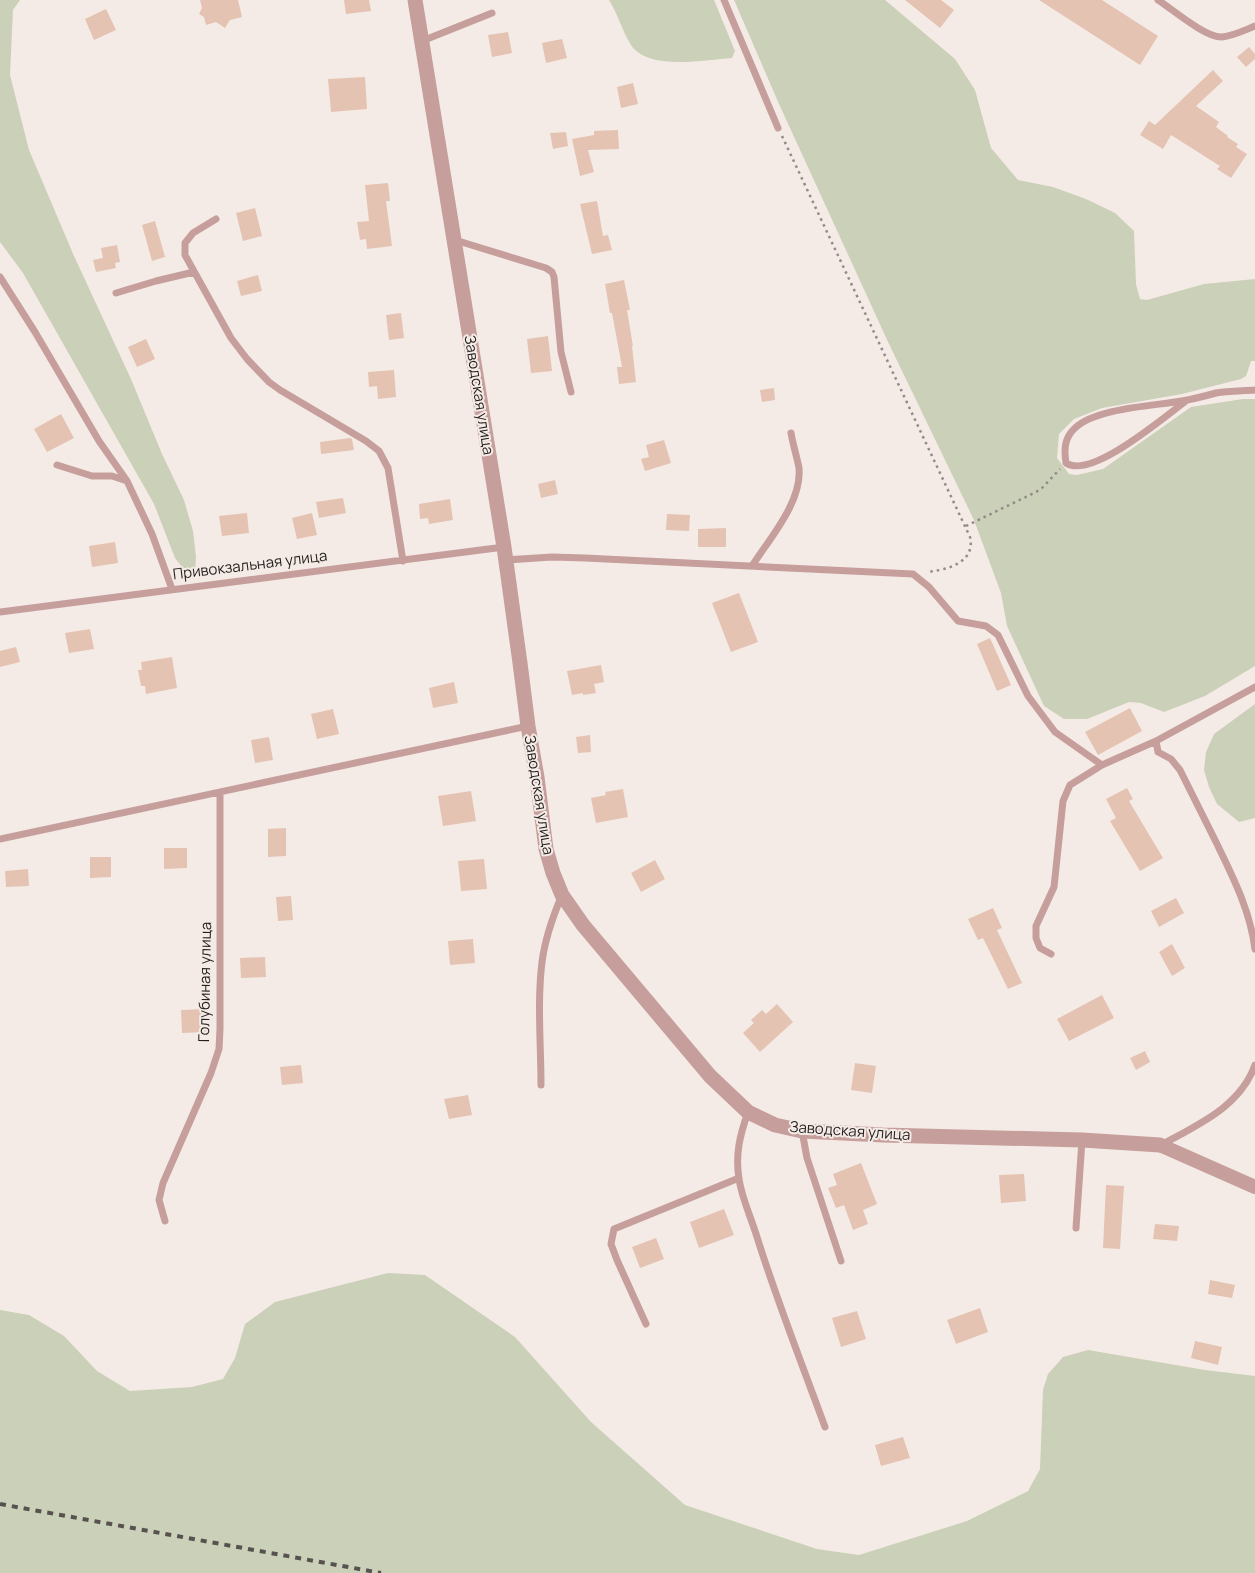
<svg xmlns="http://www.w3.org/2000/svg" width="1255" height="1573" font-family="Manrope,sans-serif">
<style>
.green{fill:#cbd0b8}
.building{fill:#e4c3b2}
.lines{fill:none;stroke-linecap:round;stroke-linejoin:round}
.path{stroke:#928b87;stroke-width:2.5;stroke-dasharray:2.5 4;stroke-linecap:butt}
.service{stroke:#c69f9d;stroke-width:7}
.minor{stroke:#c69f9d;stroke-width:14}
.tertiary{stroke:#c69f9d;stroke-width:15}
.rail{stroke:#57524f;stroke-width:4;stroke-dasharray:6 6;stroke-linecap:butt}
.labels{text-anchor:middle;stroke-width:4;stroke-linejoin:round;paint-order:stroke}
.street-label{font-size:15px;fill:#221f1d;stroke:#f5ebe6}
</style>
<rect width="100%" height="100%" fill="#f5ebe6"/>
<path class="green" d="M0,0H20L13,10L10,75L29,150L74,256L131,379L162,454L184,500L193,531L196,557L195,570L191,572L185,571L175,558L154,504L23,273L0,242Z
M609,0H714L735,51L732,58C705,60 648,71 631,45C622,31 618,14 609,0Z
M734,0H885L955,59L975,90L991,148L1018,180L1053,187L1086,199L1115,213L1134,231L1136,284L1140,299L1147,300L1204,284L1255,279V361H1251L1246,376L1241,379L1182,394L1102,408L1074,419L1059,434L1057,458L1069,474L1077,475L1103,469L1191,407L1243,399H1255V666L1205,696L1164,712L1141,703L1129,702L1087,719H1064L1044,706L1007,626L1001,593L974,520L889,344L779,104Z
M1255,704V818L1239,822L1217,804L1209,787L1204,770L1206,752L1214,734Z
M388,1273L425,1275L515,1337L591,1422L685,1505L817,1549L859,1555L967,1521L1028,1491L1040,1469L1043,1390L1048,1374L1063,1357L1088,1350L1205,1370L1255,1376V1573H0V1310L29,1315L64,1336L97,1371L130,1391L192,1387L223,1379L235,1358L245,1324L275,1302Z"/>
<path class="building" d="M200,0H238L242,17L230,20L225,28L216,22L206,25L204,17L199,14L202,8Z
M344,0H369L371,11L346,14Z
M905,0H941L954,10L940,28Z
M1039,0H1102L1158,36L1140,65Z
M106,9L116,30L94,40L85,19Z
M508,32L512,53L492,57L488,35Z
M562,39L567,58L546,63L542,43Z
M1249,47L1255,54V59L1246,67L1237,57Z
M1213,70L1223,81L1196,106L1219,122L1216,127L1228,136L1227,137L1238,144L1236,147L1247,154L1231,178L1217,169L1220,166L1171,135L1163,149L1140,135L1149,121L1155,125Z
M365,77L367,109L331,112L328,79Z
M633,83L638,104L621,108L617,87Z
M618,130L619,149L588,150L594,172L580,176L572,139L594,135V131Z
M566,132L568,146L553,149L550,133Z
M388,183L390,201H386L392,246L367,249L366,239L360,240L357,222L369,221L365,185Z
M597,201L603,236L608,235L612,250L592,254L580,204Z
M255,208L262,236L243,241L236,213Z
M155,221L165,257L152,261L142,225Z
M117,245L120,262L115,263L116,268L96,272L93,260L103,258L101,248Z
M258,275L262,291L241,296L237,281Z
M624,280L630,310H627L633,346H632L636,382L619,384L617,367H622L612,313H610L605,284Z
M401,313L404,338L389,340L386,315Z
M548,336L552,371L531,373L527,339Z
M146,339L155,359L137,367L128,347Z
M394,370L396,397L378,399L377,386L369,387L368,372Z
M774,388L775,400L762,402L760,390Z
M61,414L74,438L47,452L34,429Z
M350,438L352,439L354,450L321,454L320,442Z
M664,440L671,463L645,471L641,459L649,457L646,445Z
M555,480L558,494L541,498L538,484Z
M343,498L346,513L319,518L316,502Z
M450,499L453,520L429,524L428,518L420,519L419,504Z
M247,513L249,533L222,536L219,516Z
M312,513L317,535L297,539L292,518Z
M667,514L690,515L689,531L666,530Z
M726,528V547H698V529Z
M115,542L118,563L92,567L89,546Z
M739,593L758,642L731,652L712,603Z
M90,629L94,649L69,653L65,633Z
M990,638L1011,685L997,691L977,644Z
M16,647L20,662L0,667V651Z
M172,657L177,688L146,694L145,686H141L138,670H142L141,662Z
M601,665L604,682L594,684L596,693L583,695V693L572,695L567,671Z
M454,682L458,703L433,708L429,688Z
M1130,708L1142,731L1098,755L1085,732Z
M333,709L339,734L317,739L311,714Z
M590,735L591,752L578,753L576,737Z
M269,737L273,760L255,763L251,740Z
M1127,788L1133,799L1129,801L1163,858L1140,871L1110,821L1116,818L1106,799Z
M623,789L628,817L596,823L591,798L606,795L605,792Z
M471,791L476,821L443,826L438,796Z
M286,828V856L268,857V829Z
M164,848H187V868L164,869Z
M90,857H111V877L90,878Z
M484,859L487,889L461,891L458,861Z
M655,860L665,879L641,892L631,873Z
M28,869L29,886L6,887L5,871Z
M291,896L293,920L278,921L276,897Z
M1176,898L1184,913L1159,927L1151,911Z
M993,908L1002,928L997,930L1022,983L1008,989L983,938L978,940L968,919Z
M473,939L475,963L450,965L448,941Z
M1172,944L1185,968L1172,976L1159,952Z
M265,957L266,977L241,978L240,958Z
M1102,995L1114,1018L1069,1041L1057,1019Z
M777,1004L793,1022L760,1052L743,1033L754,1023L751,1020L762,1010L766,1014Z
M205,1009L206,1032L182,1033L181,1010Z
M1145,1051L1150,1062L1136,1070L1130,1058Z
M855,1063L876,1066L872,1093L851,1090Z
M301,1065L303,1083L282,1085L280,1067Z
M468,1095L472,1115L449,1119L444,1099Z
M861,1163L877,1204L863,1210L868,1224L853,1230L844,1205L836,1208L828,1188L837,1185L833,1174Z
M1024,1174L1026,1201L1001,1203L999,1175Z
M1106,1185L1124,1186L1120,1249L1103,1248Z
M724,1209L734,1235L699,1248L690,1222Z
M1155,1224L1179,1226L1177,1241L1153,1239Z
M656,1238L664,1259L640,1268L632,1247Z
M1210,1280L1235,1285L1232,1298L1208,1294Z
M980,1308L988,1332L956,1344L947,1320Z
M857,1311L866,1339L841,1347L832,1318Z
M1195,1341L1222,1347L1218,1365L1191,1358Z
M903,1437L910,1458L881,1466L875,1445Z"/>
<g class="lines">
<path class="path" d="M782,136L970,537C976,563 946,570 927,572
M966,526L1036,492L1042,488L1060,469"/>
<path class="service" d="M724,0L778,128
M1158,0C1172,9 1206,38 1222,37C1233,36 1245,30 1255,26
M422,41L492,13
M216,219L193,233L185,243V255L231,338L247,359L269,382L280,390L366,441L379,451L388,468L403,561
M455,240L546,268L552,272L554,277L561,352L571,392
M0,277L35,332L99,441L127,481L152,534L172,589
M116,293L156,281L194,272
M1186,401C1164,417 1091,480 1066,463C1064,450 1064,438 1075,428C1096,408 1153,406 1182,401C1194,399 1205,396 1216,393C1229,391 1242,391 1255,390
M57,465L92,476H112L127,481
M506,560L552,557L585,558L913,574L929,587L958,621L986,626L998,635L1028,696L1055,732L1102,765
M752,566C770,538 802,502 799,468C797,457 793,445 791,433
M0,612C168,589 336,570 504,547
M1255,687L1156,741L1158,752L1171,759L1180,770C1192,794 1204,818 1216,842C1233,877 1250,910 1255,949
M0,839L528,726
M1051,954L1040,948L1036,938V926L1054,887L1063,801L1070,785L1102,765L1156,741
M541,1085C541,1045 537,1002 542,962C545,939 553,916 562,895
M748,1112C740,1135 735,1154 739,1179C742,1199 751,1217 757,1237C777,1301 802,1364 825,1427
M802,1131L807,1158L841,1261
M1161,1145C1197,1125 1240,1107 1255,1065
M165,1221L159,1200L163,1183L211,1073L219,1049L220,1029V792
M1076,1228L1082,1140
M646,1324L617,1260L611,1244L614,1229L739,1178"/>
<path class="minor" d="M1160,1145L1255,1187"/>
<path class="tertiary" d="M415,0L504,547L520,663L528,726L537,777L546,849L553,873L562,895L583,925L710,1076L748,1112L775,1125L802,1131L883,1135L1082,1140L1160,1145"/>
<path class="rail" d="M0,1504L381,1573"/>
</g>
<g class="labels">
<g class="street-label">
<text transform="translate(479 395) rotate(81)" y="5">Заводская улица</text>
<text transform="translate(250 565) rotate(-7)" y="5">Привокзальная улица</text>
<text transform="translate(539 795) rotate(81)" y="5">Заводская улица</text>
<text transform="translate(205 982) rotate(-89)" y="5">Голубиная улица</text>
<text transform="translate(850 1131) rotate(4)" y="5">Заводская улица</text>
</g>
</g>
</svg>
